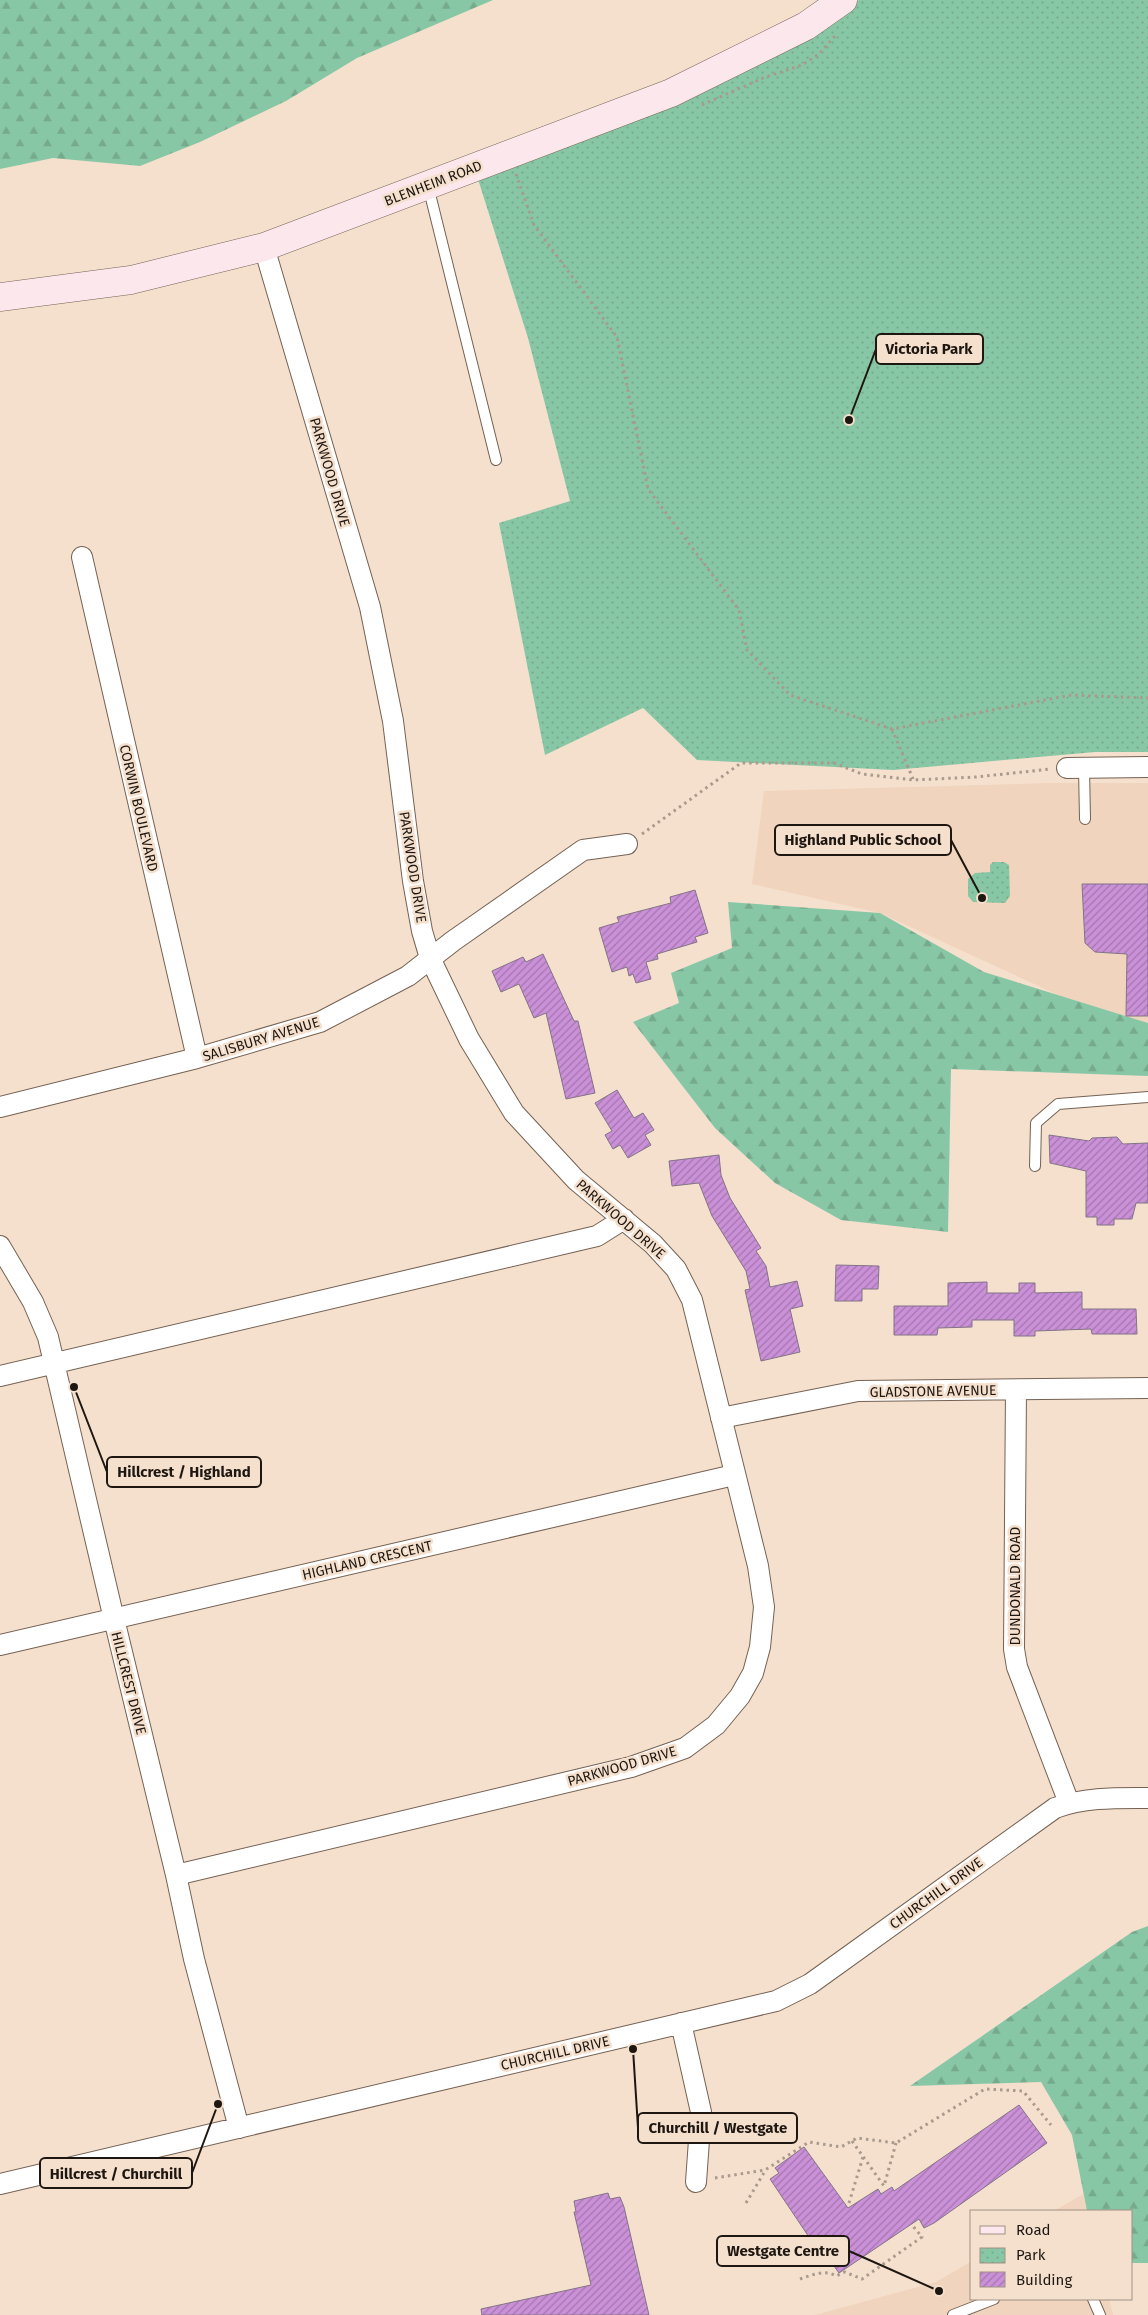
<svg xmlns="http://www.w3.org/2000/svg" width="1148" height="2315" font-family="'Fira Sans',sans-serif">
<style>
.built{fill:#f0d4bd}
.forest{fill:url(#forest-firs)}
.park{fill:url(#park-dots)}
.building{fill:url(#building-hatch);stroke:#827386}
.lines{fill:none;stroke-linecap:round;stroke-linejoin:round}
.lane-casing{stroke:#756253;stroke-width:12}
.street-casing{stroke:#756253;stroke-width:22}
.secondary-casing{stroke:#756253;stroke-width:29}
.path{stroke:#aa9a8c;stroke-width:3;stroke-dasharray:2.5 4;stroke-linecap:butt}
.lane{stroke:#fff;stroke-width:10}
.street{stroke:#fff;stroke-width:20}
.secondary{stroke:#fce7ec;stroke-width:28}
.labels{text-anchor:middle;stroke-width:5;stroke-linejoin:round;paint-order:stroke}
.street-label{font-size:14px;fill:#1e1711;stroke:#f5e0ce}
.leader{fill:none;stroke:#1e1711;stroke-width:2}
.callout-dot{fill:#1e1711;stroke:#f5e0ce;stroke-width:2}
.callout{fill:#f5e0ce;stroke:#1e1711;stroke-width:2}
.callout-label{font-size:15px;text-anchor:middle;font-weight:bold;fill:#1e1711}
</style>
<defs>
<pattern id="forest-firs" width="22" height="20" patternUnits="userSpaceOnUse" patternTransform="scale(1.25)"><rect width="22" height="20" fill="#88c7a5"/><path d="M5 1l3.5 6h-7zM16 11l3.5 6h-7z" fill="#75aa8d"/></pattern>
<pattern id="park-dots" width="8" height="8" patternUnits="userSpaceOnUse" patternTransform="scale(1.25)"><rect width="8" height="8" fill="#88c7a5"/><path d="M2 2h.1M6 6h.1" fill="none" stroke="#75aa8d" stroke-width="1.8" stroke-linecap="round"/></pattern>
<pattern id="building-hatch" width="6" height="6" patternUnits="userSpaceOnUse" patternTransform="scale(1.25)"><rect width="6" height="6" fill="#cb91d8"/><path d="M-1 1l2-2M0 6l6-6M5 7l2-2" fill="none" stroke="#a475ae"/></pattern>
</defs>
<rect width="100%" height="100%" fill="#f5e0ce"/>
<path class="built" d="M1051,783H1148V1023L1058,995L880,913L752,884L764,791Z
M1083,2194L1087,2211H1054Z
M972,2261V2299H1109L1113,2315H815L936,2282Z"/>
<path class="forest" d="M0,0H493L357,58L286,101L200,142L140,166L53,158L0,169Z
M728,902L880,913L984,972L1148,1023V1076L951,1069L948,1232L841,1220L775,1183L715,1128L633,1022L679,1003L671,973L732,948Z
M1148,1926V2263H1132V2211H1087L1072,2135L1041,2082L910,2086L1132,1932Z"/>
<path class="park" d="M859,0H1148V752H1095L893,770L697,760L643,708L545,755L499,523L570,501L528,338L472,160L831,18Z
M993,862H1004L1009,865L1010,896L1005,903L973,902L968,896V879L975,873L990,872V865Z"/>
<path class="building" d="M1082,884H1148V1016H1126L1127,954L1095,952L1085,943Z
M695,890L708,933L695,937L697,942L657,954L658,959L646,962L651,979L636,983L633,974L629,976L627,967L612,972L599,928L619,922L617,917L671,903L670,897Z
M543,954L574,1021H578L595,1093L566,1099L546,1013L534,1018L519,984L501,992L492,971L523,957L526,962Z
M617,1090L634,1118L643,1113L654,1130L645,1135L651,1145L628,1158L620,1145L613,1149L605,1135L612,1131L595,1103Z
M1049,1135L1089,1141L1092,1138L1117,1137L1123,1144L1148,1143V1203H1136L1132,1219H1114V1225H1097V1217H1086V1171L1050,1163Z
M719,1155L721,1175L730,1198L761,1248L756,1251L766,1266L770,1287L797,1281L803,1306L790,1309L800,1352L761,1361L745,1290L750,1289L746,1271L712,1216L699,1183L672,1186L669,1161Z
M836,1265L879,1266L878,1289H862V1301H835Z
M987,1282V1293H1019V1283H1035V1293L1082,1292V1309H1136L1137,1334H1092L1091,1329L1035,1331V1336H1014V1320H972V1327L938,1328L937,1335H894V1306H948V1283Z
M1019,2105L1047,2143L934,2223L924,2228L919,2219L839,2273L824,2252L822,2253L815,2246L770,2179L779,2173L775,2168L804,2147L848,2208L878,2189L881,2194L892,2187L894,2191Z
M608,2193L610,2199L620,2197L624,2207L649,2315H482L481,2309L591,2285L574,2212H576L574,2201Z"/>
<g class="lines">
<g class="lane-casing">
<path id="lane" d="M428,186L496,460
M1084,768L1085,819
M1035,1166L1036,1123L1058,1104L1148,1097
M1093,2299L1100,2315
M953,2315L994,2299"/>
</g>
<g class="street-casing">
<path id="street" d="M82,557L197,1058
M1067,768L1148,767
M0,1107L197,1058L320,1022L408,976L453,941L583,850L627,844
M0,1246L33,1302L48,1337L114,1619L176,1875L194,1959L239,2128
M0,1376L597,1236L624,1219
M1016,1390L1014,1649L1017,1667L1069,1803
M721,1418L858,1391L1148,1388
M0,1645L734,1475
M176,1875L631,1767L685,1748L716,1725L740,1696L753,1673L760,1647L764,1607L758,1566L692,1300L676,1269L653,1244L576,1180L514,1113L469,1039L430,958L422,931L413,881L393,721L370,607L264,247
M681,2023L701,2112L696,2182
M0,2184L776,2001L810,1984L1055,1808C1085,1797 1117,1798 1148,1798"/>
</g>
<g class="secondary-casing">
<path id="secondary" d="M0,297L131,280L264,247L671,93L806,26L843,0"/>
</g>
<path class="path" d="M702,105L763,78L802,65L819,54L834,37V32
M516,174L534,225L617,337L648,489L739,610L747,650L790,695L892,729L1071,695L1148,698
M892,729L913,779
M642,834L741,763H834L862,774L913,780L976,777L1051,769
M852,2141L884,2186L896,2143
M715,2178L765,2170L809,2142L841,2147L857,2138L896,2143L985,2089L1023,2091L1051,2125
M746,2203L765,2171
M849,2203L863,2157
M800,2279C812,2275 825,2269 836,2276L845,2272L862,2279L922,2237L912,2225"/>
<use href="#lane" class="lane"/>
<use href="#street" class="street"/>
<use href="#secondary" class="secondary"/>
</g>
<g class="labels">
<g class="street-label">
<text transform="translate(433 183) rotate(-21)" y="5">BLENHEIM ROAD</text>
<text transform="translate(330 472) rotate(74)" y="5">PARKWOOD DRIVE</text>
<text transform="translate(139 808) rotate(77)" y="5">CORWIN BOULEVARD</text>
<text transform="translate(413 867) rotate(81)" y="5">PARKWOOD DRIVE</text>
<text transform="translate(261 1039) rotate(-17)" y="5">SALISBURY AVENUE</text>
<text transform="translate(621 1219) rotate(41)" y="5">PARKWOOD DRIVE</text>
<text transform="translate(933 1391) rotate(-1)" y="5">GLADSTONE AVENUE</text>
<text transform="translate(367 1560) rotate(-13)" y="5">HIGHLAND CRESCENT</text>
<text transform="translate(1015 1586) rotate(-90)" y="5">DUNDONALD ROAD</text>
<text transform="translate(129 1683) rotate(76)" y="5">HILLCREST DRIVE</text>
<text transform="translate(622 1766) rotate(-16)" y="5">PARKWOOD DRIVE</text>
<text transform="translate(936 1893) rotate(-36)" y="5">CHURCHILL DRIVE</text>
<text transform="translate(555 2053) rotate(-13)" y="5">CHURCHILL DRIVE</text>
</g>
</g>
<path class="leader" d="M849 420L876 349M982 898L951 840M74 1387L107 1472M633 2049L638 2128M218 2104L192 2173M939 2291L849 2251"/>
<g class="callout-dot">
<circle cx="849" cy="420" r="5"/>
<circle cx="982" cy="898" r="5"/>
<circle cx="74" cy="1387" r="5"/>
<circle cx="633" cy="2049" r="5"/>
<circle cx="218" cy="2104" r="5"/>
<circle cx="939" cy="2291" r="5"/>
</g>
<g class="callout">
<rect x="876" y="334" width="107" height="30" rx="5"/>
<rect x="775" y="825" width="176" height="30" rx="5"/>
<rect x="107" y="1457" width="154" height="30" rx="5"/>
<rect x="638" y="2113" width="159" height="30" rx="5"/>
<rect x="40" y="2158" width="152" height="30" rx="5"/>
<rect x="717" y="2236" width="132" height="30" rx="5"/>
</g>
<g class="callout-label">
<text x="929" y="354">Victoria Park</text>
<text x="863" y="845">Highland Public School</text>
<text x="184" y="1477">Hillcrest / Highland</text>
<text x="718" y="2133">Churchill / Westgate</text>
<text x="116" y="2179">Hillcrest / Churchill</text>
<text x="783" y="2256">Westgate Centre</text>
</g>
<rect x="970" y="2210" width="162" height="90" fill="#f5e0ce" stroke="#9f9082"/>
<rect x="980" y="2226" width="25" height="8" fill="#fce7ec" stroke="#9f9082"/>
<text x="1016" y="2235" font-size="15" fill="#1e1711">Road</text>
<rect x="980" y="2248" width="25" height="15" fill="url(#park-dots)" stroke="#9f9082"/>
<text x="1016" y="2260" font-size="15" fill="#1e1711">Park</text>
<rect x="980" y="2272" width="25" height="15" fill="url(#building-hatch)" stroke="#9f9082"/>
<text x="1016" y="2285" font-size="15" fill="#1e1711">Building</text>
</svg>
